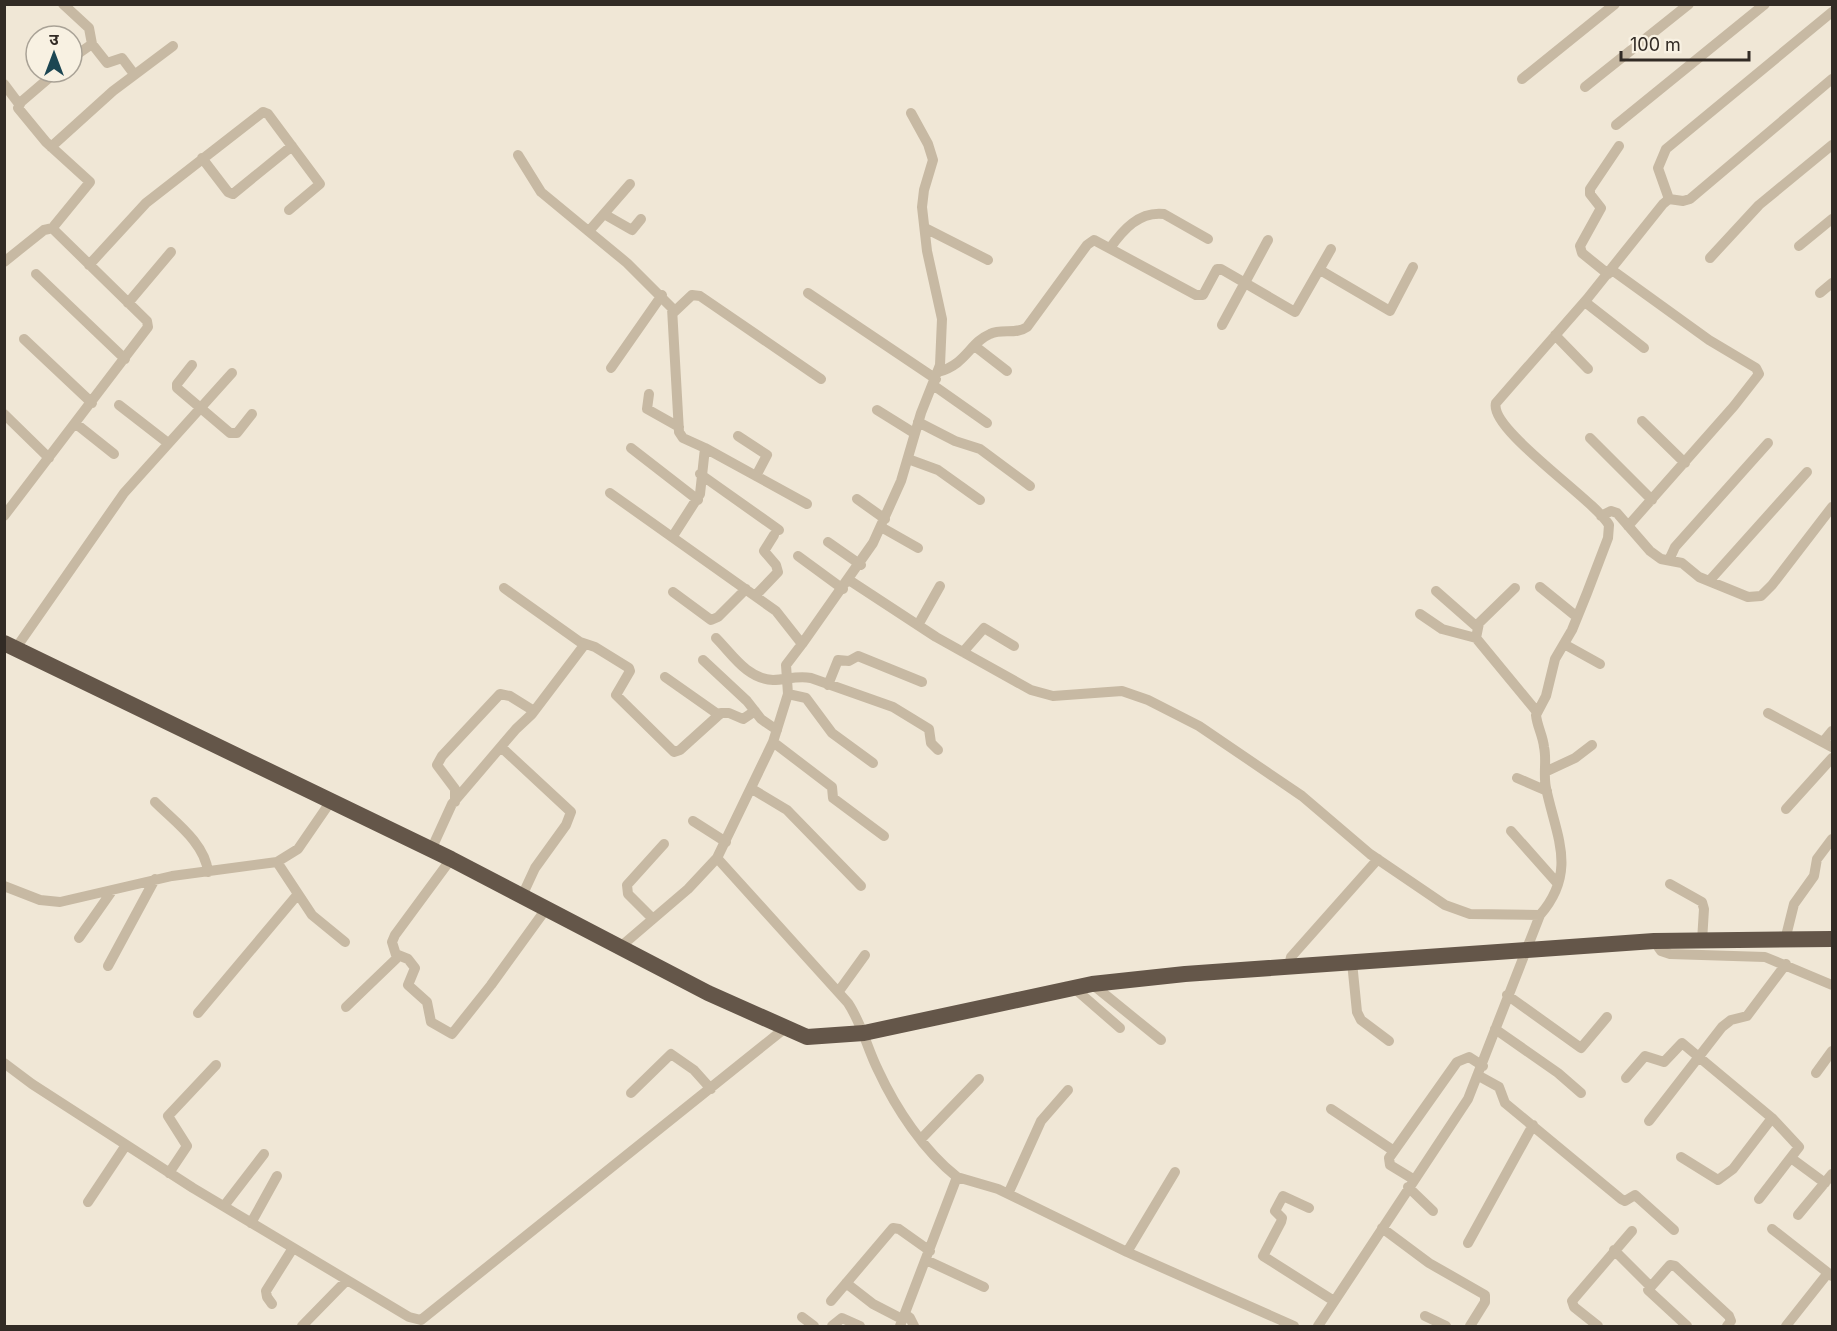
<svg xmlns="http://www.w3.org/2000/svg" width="1837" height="1331" font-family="Inter,'Noto Sans Devanagari',sans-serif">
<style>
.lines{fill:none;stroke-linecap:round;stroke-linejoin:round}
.minor{stroke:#c7b9a3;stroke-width:10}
.trunk{stroke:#645649;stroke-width:16}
</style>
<rect width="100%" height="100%" fill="#f0e7d6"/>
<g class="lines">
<path class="minor" d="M63,4L89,28L92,44
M72,58L92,44L107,63L122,58L134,74
M1522,79L1615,4
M4,84L19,104
M1585,87L1689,4
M1616,125L1765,4
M51,147L113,91L173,46
M518,155L541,192L627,263L672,308L679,432L683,438L705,448L700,494L673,536
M202,158L228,192L233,194L292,146
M1669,199L1658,168L1666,149L1832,12
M604,214L632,230L641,219
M925,228L988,260
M589,231L630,184
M1799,246L1832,219
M1110,248C1123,230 1139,211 1164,214L1208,239
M1710,258L1759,205L1832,145
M4,262L44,230L53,228
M89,265L146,203L263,112L268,114L320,184L289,210
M1320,270L1390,311L1413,267
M1612,270L1709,340L1756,368L1759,374L1734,406L1628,526
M36,274L125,359
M1608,274L1582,253L1580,246L1601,208L1590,194V189L1619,146
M808,293L936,379
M1820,293L1832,283
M1585,302L1644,348
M128,303L171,252
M674,312L692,295L700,296L821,379
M1222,325L1268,240
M1555,335L1588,369
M24,339L92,403
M976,347L1007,371
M192,365L177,384V388L230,433H237L252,414
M611,368L662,295
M938,372C967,364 969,343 990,334C1002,328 1016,335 1027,327L1087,245L1094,240L1196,295H1203L1217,269H1221L1295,312L1331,249
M933,385L987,423
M649,394L647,409L679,427
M119,405L168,443
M877,410L914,433
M4,414L49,458
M1642,421L1685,463
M918,422L955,441L980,449L1030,486
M75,423L114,454
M738,436L767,455L756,476
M1590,438L1652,500
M631,448L698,500
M705,448L807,504
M908,459L938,470L980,500
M700,474L779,530
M610,493L776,611L802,644L786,665L788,694L773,742L717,858L688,889L619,948
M857,499L885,519
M4,516L148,327L147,321L54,230V226L90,182L46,142L18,108L21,102L56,72
M1601,516L1611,511L1617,513L1650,551L1661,559L1682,563L1699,577L1748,597L1761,596L1772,585L1832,507
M881,527L918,548
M828,542L861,565
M798,556L843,589
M1669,560L1675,547L1768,443
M849,580L936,637L1031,690L1053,696L1122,691L1148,700L1199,726L1302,796L1370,854L1445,905L1470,914L1540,915
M1710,580L1807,472
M1540,587L1577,617
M504,588L580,642L595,647L629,668L630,671L616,695L674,752L680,750L721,713H729L743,719L755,711
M1515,588L1479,623L1476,638L1537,712
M1436,591L1477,627
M673,592L711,620L718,617L746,589
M755,596L778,572L776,565L764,551L774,535
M1420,614L1442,629L1476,638
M918,625L940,586
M716,638C732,654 747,679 773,680C786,680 797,675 811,678L893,707L929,729L931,743L938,750
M802,644L873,543L901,481L921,413L940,365L942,319L927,251L922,207L924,190L933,160L928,144L911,113
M1564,644L1600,664
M16,648L124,493L232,373
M963,652L984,628L1014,646
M703,660L747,701L761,719L777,730
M665,677L719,715
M828,685L838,660L849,661L858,656L922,682
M788,694L806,698L832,733L873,763
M1768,713L1832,747
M773,742L832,787L833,798L884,836
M1823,742L1832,731
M501,747L571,812L566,825L535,868L522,896
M1545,772L1575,758L1592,745
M1517,778L1547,791
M752,789L787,810L861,886
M155,802C175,822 205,843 208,872
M455,802V789L437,765L442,756L500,694L510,696L534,711
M1786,809L1832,758
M693,821L726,842
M1511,831L1558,884
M431,850L452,804L516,729L532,714L585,644
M717,858L848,1003C862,1024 867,1048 878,1070C896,1109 924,1151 957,1177L900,1326
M277,862L312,915L345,942
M1670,884L1702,902L1704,909L1702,941
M4,886L40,900L60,902L172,876L277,862L298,849L331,801
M653,919L628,894L627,885L664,844
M79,938L112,891
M1785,940L1794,904L1814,876L1817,859L1832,839
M1654,941L1661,951L1670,954L1765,957L1832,985
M398,955L408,959L415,968L408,985L427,1002L431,1022L452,1034L491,985L546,909
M1352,962L1357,1012L1361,1020L1389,1041
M108,966L155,879
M1289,966L1291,957L1378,859
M1092,984L1161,1040
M1074,988L1120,1028
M839,991L865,955
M1507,995L1581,1048L1607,1017
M346,1007L397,958L392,942L395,935L451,859
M198,1013L298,894
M1495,1029L1558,1073L1581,1093
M4,1063L32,1084L193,1188L409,1317L421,1320L784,1029
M1816,1073L1832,1051
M1479,1076L1499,1087L1505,1103L1621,1199L1625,1201L1635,1195L1674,1230
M1626,1078L1645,1056L1664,1062L1682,1043L1772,1118L1799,1147L1759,1199
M631,1093L671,1054L694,1070L711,1089
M1331,1109L1394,1151
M1649,1121L1722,1027L1731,1020L1747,1016L1786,964
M921,1139L979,1079
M1681,1157L1718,1180L1733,1169L1772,1118
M1791,1158L1825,1183
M169,1173L187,1146L168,1116L216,1065
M957,1177L998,1189L1127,1252L1294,1326
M1413,1179L1390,1165L1389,1158L1457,1062L1469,1057L1483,1066
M1408,1187L1433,1211
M1008,1194L1041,1121L1068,1090
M88,1202L126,1145
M224,1206L264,1154
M1309,1208L1283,1196L1275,1211L1282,1218L1281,1222L1263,1256L1334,1301
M1798,1215L1832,1174
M251,1223L277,1176
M1382,1228L1429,1263L1485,1295V1302L1470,1326
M1772,1229L1832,1276
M1468,1243L1533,1125
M1614,1250L1650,1286
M1127,1252L1175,1172
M926,1260L984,1287
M846,1283L873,1304L902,1319
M831,1301L893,1228L899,1229L930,1251
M272,1304L267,1297L266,1291L293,1248
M905,1314L910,1318L914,1326
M1425,1316L1446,1326
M802,1317L814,1326
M302,1326L347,1280
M832,1326L842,1318L860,1326
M1318,1326L1468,1099L1540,915C1578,871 1556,836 1546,788C1543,774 1547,760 1544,747C1543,736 1537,726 1536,715L1546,696L1555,659L1572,630L1587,593L1608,538L1609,525C1595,500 1488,429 1496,403L1587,299L1663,204L1669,199L1683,201L1690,199L1832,79
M1598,1326L1574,1307L1572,1301L1632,1231
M1687,1326L1648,1290L1670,1265L1675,1266L1729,1316L1731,1321L1727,1326
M1786,1326L1828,1273"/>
<path class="trunk" d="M4,643L451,859L708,993L807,1037L864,1033L1092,984L1185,974L1654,941L1832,939"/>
</g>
<rect width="1837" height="1331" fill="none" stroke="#322b25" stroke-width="12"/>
<g transform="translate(54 54)"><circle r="28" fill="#f8f1e2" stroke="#a9a296" stroke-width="1.5"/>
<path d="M0-4.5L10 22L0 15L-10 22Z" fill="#1c4652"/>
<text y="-9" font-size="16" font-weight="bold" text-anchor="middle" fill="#322b25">उ</text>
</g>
<path d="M1621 51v9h128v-9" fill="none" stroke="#322b25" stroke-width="3"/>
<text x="1630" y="51" font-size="18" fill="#322b25" stroke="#f8f1e2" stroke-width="4.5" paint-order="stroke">100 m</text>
</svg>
